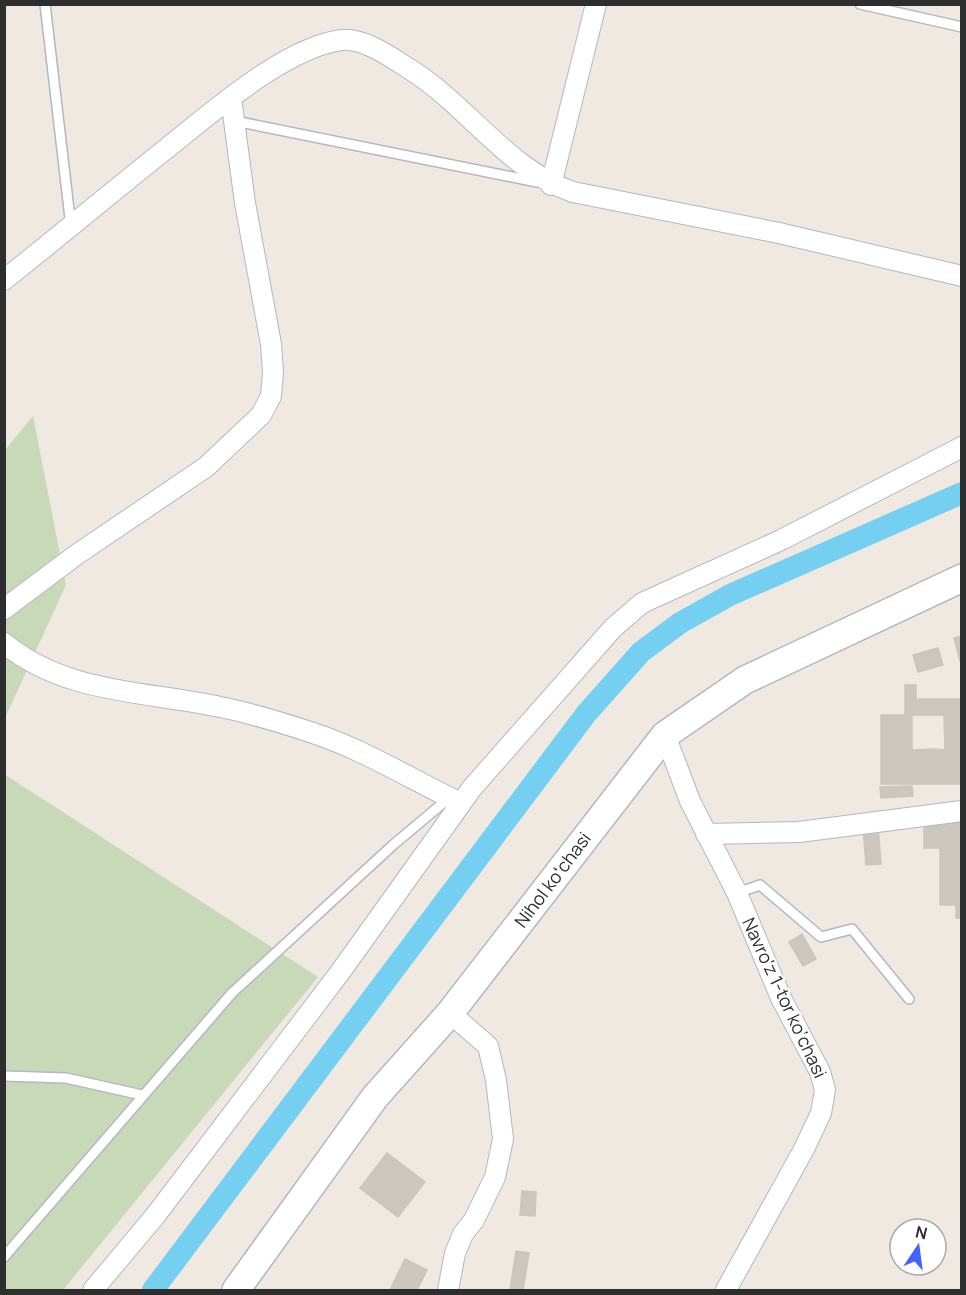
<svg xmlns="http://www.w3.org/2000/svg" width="966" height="1295" font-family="Manrope,sans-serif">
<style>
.cemetery{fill:#c8d9b8}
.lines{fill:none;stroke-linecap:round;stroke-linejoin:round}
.canal{stroke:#75cff0;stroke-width:22}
.building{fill:#cbc7bf;stroke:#cbc5ba;stroke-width:1.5}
.lane-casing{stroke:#b4b7c1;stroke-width:12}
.street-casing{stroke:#b4b7c1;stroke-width:22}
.secondary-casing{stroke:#b4b7c1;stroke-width:30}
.lane{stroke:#fff;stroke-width:9}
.street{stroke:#fff;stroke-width:20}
.secondary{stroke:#fff;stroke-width:27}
.labels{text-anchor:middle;stroke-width:4.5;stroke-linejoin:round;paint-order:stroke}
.street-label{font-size:18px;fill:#2e2e2e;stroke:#fff}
</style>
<rect width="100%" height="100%" fill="#efe9e1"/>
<path class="cemetery" d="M33,416L66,585L5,718V450Z
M4,774L318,977L63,1290H5Z"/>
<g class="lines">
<path class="canal" d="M153,1290L586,714L641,652L680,623L730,595L962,493"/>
</g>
<path class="building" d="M962,636V661H960L954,638Z
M938,648L943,665L918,672L913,655Z
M905,685H916V699H962V784H934V749L945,750L944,715H905Z
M881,715H912V750L934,749V784H881Z
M912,786L913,796L881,798L880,787Z
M924,821H959L960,905H940V848H924Z
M959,821H962V897H960Z
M878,827L881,864L866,865L863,828Z
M960,897L962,918H956V905H960Z
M802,934L816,959L803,966L789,942Z
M387,1153L425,1182L398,1217L360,1188Z
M522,1191L536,1192L535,1216L520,1215Z
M516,1251L529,1253L523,1290H510Z
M405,1259L427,1270L417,1290H390Z"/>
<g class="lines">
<g class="lane-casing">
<path id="lane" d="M45,4L71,227
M860,4L962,27
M235,121L537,182
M737,893L760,885L821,937L852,929L909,999
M4,1076L66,1078L142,1095
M4,1257L232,993L393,845L449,798"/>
</g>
<g class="street-casing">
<path id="street" d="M551,185L596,4
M4,280C58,237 112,192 166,149C210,114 285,47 342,40C365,38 392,58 411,70C468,106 508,170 573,192L779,233L962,276
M4,609L76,555L206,467L261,415L271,396L273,372L271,344L245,203L231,98
M4,643C65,694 147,691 220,707C251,713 283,723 313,733C365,750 412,780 461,803
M665,735L690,801L737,893L781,998L820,1072L825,1090L821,1113L804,1149L726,1290
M706,834L799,832L962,811
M93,1290L155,1216L341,971L472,788L613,628L642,603L781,540L962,447
M448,1290L455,1253L463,1234L474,1220L495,1177L503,1139L496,1080L488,1046L450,1013"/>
</g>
<g class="secondary-casing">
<path id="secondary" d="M236,1290L375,1097L450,1013L665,735L745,680L962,578"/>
</g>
<use href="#lane" class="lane"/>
<use href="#street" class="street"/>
<use href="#secondary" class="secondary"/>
</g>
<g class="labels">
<g class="street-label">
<text transform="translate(553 880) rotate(-53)" y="6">Nihol koʻchasi</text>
<text transform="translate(784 998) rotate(65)" y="6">Navro'z 1-tor ko‘chasi</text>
</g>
</g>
<rect width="966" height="1295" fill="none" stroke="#2e2e2e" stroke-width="12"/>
<g transform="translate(918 1247) rotate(13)"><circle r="28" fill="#ffffff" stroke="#ababab" stroke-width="1.5"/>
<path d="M0-4.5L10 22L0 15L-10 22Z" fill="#4264fb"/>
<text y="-9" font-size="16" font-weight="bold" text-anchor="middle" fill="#2e2e2e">N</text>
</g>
</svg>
